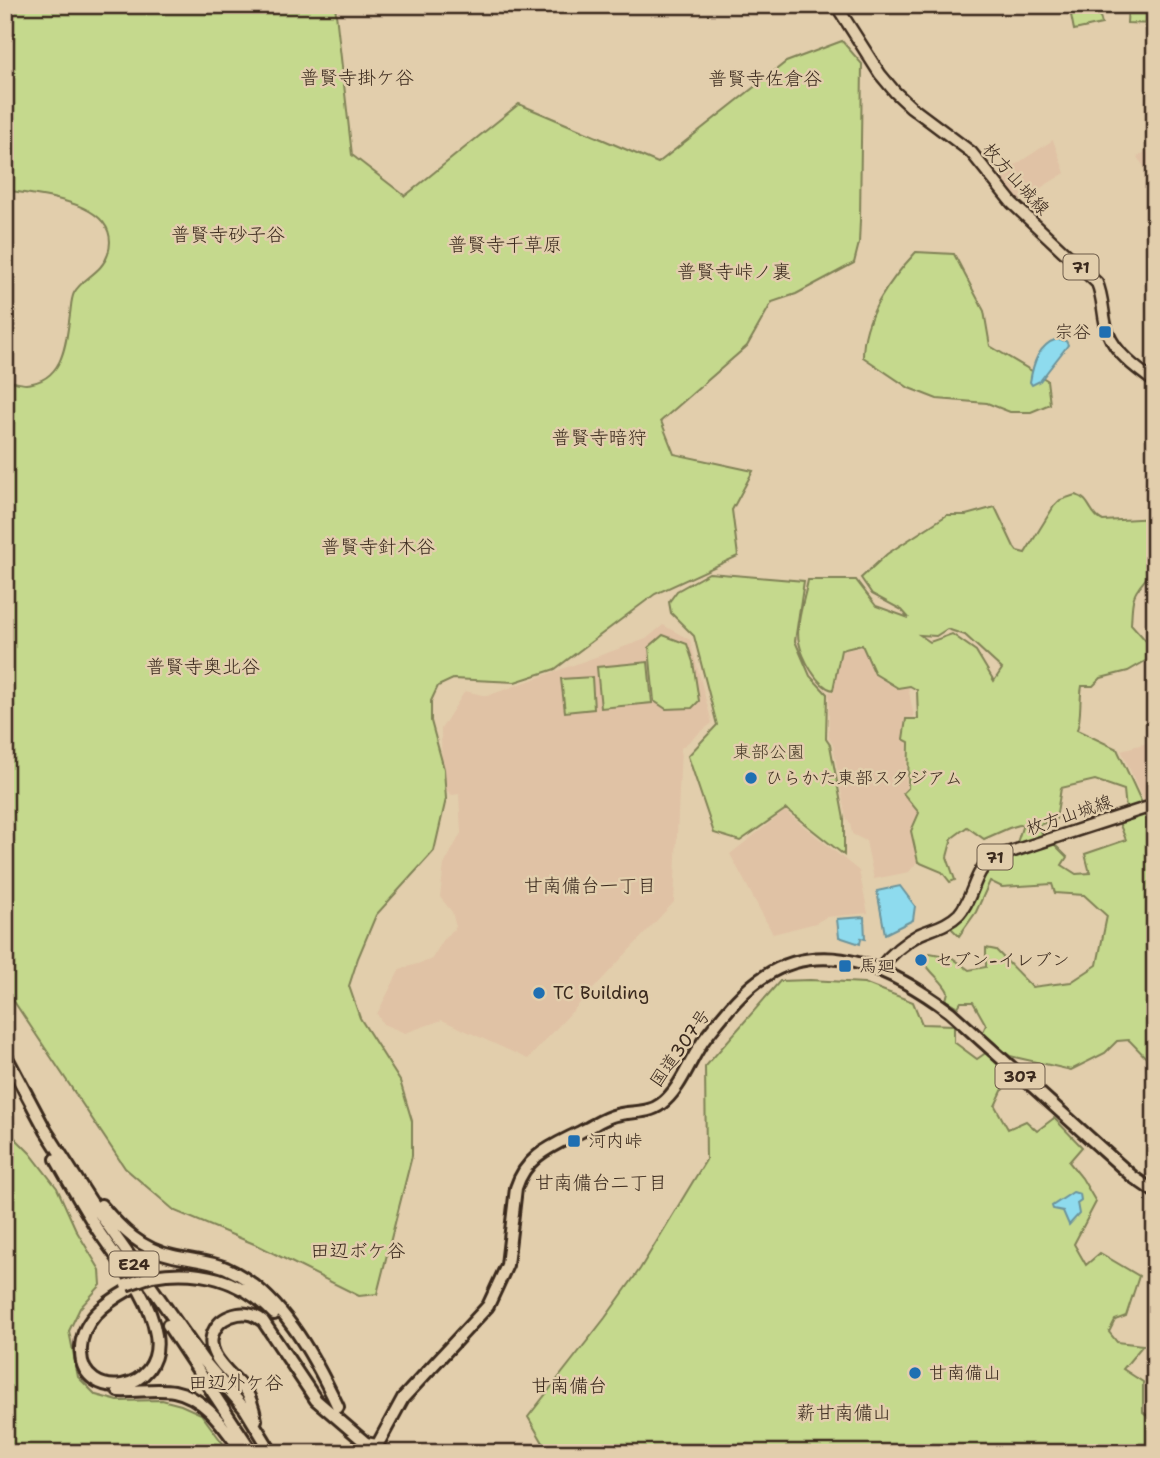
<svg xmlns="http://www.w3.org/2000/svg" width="1160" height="1458" font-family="'Shantell Sans','Klee One',sans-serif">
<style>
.built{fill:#e0c2a5}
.green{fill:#c5d98d;stroke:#808256;stroke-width:2;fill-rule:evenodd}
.water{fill:#8edbee;stroke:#6d949b;stroke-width:2}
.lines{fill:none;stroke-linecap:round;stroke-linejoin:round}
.primary-casing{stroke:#3b2a1e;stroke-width:15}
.trunk-casing{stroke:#3b2a1e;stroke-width:16}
.motorway-casing{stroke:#3b2a1e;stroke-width:16}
.primary{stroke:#e2ceac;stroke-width:10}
.trunk{stroke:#e2ceac;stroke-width:10}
.motorway{stroke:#e2ceac;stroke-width:10}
.motorway-bridge-casing{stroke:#3b2a1e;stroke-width:16;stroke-linecap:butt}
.motorway-bridge{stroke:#e2ceac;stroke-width:10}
.poi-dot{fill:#1f6fb2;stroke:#e2ceac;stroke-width:2.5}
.labels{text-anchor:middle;stroke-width:5;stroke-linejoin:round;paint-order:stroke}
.shield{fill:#e2ceac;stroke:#6d5b49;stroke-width:2}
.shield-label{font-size:16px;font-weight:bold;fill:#3b2a1e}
.street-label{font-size:18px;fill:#3b2a1e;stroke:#e2ceac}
.poi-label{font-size:18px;fill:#3b2a1e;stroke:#e2ceac;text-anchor:start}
.park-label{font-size:18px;fill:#493c29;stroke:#e2ceac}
.neighbourhood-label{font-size:19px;fill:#3b2a1e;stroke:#e2ceac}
</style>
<rect width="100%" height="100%" fill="#e2ceac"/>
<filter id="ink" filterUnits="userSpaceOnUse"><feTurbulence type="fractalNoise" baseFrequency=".0143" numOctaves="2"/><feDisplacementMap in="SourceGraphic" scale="14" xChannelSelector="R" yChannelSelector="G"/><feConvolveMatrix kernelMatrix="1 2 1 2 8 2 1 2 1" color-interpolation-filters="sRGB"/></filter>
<g filter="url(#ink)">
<path class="built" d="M1053,140L1065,173L1016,203L997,177Z
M1155,146V176L1150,175L1137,157Z
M663,625L690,640L712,723L681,748L674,902L528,1059L442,1020L405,1033L383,1024L377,1014L400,969L431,960L444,939L456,927L452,912L440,897L444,865L461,833L459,794L452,795L442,786L441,729L465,691L487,696L646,639Z
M862,647L874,675L897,689L908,687L914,717L905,718L902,740L907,742L906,788L902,792L918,813L910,831L917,862L909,872L874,879L866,841L852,834L850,823L846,818L833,745L829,738V692H833L842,651Z
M1155,741V802L1145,803L1121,750Z
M785,811L859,871L868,913L826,917L816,923L773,934L730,854Z"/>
<path class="green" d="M5,5H335L352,155L405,196L519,104L658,163L786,62L842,41L862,64L860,220L859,243L854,263L796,294L772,302L747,346L661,421L674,454L753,471L732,510L738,556L655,594L555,669L515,682L453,679L438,686L431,701V721L444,769L446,799L434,851L376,915L358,958L349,986L360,1018L400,1081L412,1121V1156L377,1294L359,1296L259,1246L175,1211L125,1168L5,988V380C12,381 20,384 26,384C64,381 66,343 70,314C71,308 71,299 74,293C82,278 102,273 108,254C124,201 38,196 5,190Z
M1069,5H1097L1102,24L1074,30Z
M1128,5H1155V24L1127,23Z
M916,252L954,254L984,311L990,346L1047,380L1050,404L1031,412H1010L987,403L937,399L909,388L863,357C863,316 890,280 916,252Z
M1075,495C1091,498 1089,515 1103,521L1155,518V570L1152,569C1148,578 1143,581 1138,589C1131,598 1132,612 1131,624L1147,642V660L1128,671L1101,678L1093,686H1082C1079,702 1082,715 1077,730L1117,749L1143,805L1126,810L1124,790L1095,780L1061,788L1056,819L1039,825L1043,837L1017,843L1023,824L1009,828L984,839L967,827L952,838L947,857L955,880L950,882L942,872L918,862L911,831L919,813L903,793L908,788L909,742L903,739L906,719H918L917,690L910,686L898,688L875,674L862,645L841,650L833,690C817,687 802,657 799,642C795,625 805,597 808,580H856L876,606L909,618L902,610L872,594L861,578L887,554L947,515H966L995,507L1014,547L1017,551L1025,553L1054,506L1060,500ZM947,629L965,635L1002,669L994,681L976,651L952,634L930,642L920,635L936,636Z
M709,573L804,581L795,641L810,676L827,694L826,739L830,745L844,819V855L786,809L740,841L714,833L688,756L717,725L694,636L671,613L669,602L677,591Z
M663,635L687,644L693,662L699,701L692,708L666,709L654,701L649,647Z
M648,662L652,703L601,708L597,667Z
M592,677L594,709L565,712L561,679Z
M1142,812L1155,827V1067L1129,1040L1117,1041L1105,1053L1071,1070L1010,1056L982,1034L986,1025L973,1002H961L958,1007L946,1000L948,992C942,979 930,974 924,961L930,953L951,957L969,970L986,967V948L996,950L1032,987L1071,982L1097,965L1107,916L1084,895L1055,893L1052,884L1002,887L990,881L976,912L959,936L949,926L969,910L987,870L1002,862L1053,843L1067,857L1062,865L1076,874L1090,873L1085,854L1126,840L1118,820Z
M810,980L864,983L913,1002L922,1024L954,1025V1042L977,1059L987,1052L1009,1076L995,1106L1008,1129L1026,1121L1037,1131L1054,1118L1082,1147L1069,1162L1082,1178L1096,1202L1074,1244L1086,1265L1100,1253L1139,1276L1126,1316L1115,1320L1109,1332L1117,1342L1143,1345L1123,1369L1143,1382V1412L1155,1422V1453H549L528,1417L605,1318L640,1269L706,1160L705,1067L780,981Z
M5,1128L30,1153L57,1188L76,1230L100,1270L101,1285L80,1308L69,1331L78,1377L96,1395L118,1401L162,1400L181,1405L201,1414L230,1453H5Z"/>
<path class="water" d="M1057,339L1066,341L1068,345L1040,381L1032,385L1030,382C1033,364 1038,345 1057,339Z
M900,886L915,906L913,920L885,934L877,891Z
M864,917L865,939L861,938L860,944L839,937L837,919Z
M1073,1192L1080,1194L1081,1200L1077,1203L1079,1214L1069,1225L1063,1211L1053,1209L1052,1206Z"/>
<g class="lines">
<g class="primary-casing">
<path id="primary" d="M836,5L880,74L895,92L911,107L971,152L1012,203L1097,283C1104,299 1102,316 1108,333C1116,354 1137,369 1155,382
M879,969C891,954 903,943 920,934C934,928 948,925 959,914C974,897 973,873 992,858L1155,805"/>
</g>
<g class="trunk-casing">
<path id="trunk" d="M373,1453L403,1398L488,1306L507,1265L516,1188C527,1154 553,1146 582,1131C593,1126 603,1118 616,1115C631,1111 648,1114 661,1104C682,1088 690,1058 706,1037C722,1017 742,990 765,976C828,935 898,973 950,1012L1133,1177L1155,1192"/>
</g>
<g class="motorway-casing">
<path id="motorway" d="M5,1054L46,1131L92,1203L203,1360L245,1409L272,1453
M56,1159C70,1184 84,1209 99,1232C120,1263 150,1296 156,1335C165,1394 82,1403 81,1353C79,1322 105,1303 130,1289
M101,1205C122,1230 141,1249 173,1256C191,1260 209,1261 226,1268C280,1292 314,1356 338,1407
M152,1276C198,1268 242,1279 274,1314
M168,1325L253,1453
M118,1391C137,1392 156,1388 174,1391C206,1397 225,1429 243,1453
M256,1420C254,1411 252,1401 247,1393C235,1375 200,1355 215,1329C220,1320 228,1316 238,1314C248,1312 255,1315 263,1321L316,1400L366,1443L376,1445"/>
</g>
<use href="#primary" class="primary"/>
<use href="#trunk" class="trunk"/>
<use href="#motorway" class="motorway"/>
<g class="motorway-bridge-casing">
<path id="motorway-bridge" d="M126,1285L152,1276"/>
</g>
<use href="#motorway-bridge" class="motorway-bridge"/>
</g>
</g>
<g class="poi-dot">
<rect x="1098" y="325" width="14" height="14" rx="3.5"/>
<circle cx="751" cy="778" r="7"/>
<circle cx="921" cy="960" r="7"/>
<rect x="838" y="959" width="14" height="14" rx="3.5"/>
<circle cx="539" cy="993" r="7"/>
<rect x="567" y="1134" width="14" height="14" rx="3.5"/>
<circle cx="915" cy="1373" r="7"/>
</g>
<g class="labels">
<g class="shield">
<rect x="1063.5" y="254.5" width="35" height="25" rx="5"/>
<rect x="977.5" y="844.5" width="35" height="25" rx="5"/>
<rect x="995.5" y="1063.5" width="49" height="25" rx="5"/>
<rect x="109.5" y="1251.5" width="49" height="25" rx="5"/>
</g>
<g class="shield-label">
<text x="1081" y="273">71</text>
<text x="995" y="863">71</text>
<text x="1020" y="1082">307</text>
<text x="134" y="1270">E24</text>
</g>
<g class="street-label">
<text transform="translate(1016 179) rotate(48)" y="6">枚方山城線</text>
<text transform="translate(1069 815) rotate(-19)" y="6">枚方山城線</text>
<text transform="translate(680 1048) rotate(-55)" y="6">国道307号</text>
</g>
<g class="poi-label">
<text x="1091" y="338" text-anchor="end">宗谷</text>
<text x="765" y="784">ひらかた東部スタジアム</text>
<text x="935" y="966">セブン-イレブン</text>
<text x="859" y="972">馬廻</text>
<text x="553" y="999">TC Building</text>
<text x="588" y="1147">河内峠</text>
<text x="929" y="1379">甘南備山</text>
</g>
<g class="park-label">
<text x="769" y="758">東部公園</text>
</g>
<g class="neighbourhood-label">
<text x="357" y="84">普賢寺掛ケ谷</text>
<text x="765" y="85">普賢寺佐倉谷</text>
<text x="228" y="241">普賢寺砂子谷</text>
<text x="505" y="251">普賢寺千草原</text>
<text x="734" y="278">普賢寺峠ノ裏</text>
<text x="599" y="444">普賢寺暗狩</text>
<text x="378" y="553">普賢寺針木谷</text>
<text x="203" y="673">普賢寺奥北谷</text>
<text x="590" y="892">甘南備台一丁目</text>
<text x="601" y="1189">甘南備台二丁目</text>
<text x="358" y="1257">田辺ボケ谷</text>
<text x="236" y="1389">田辺外ケ谷</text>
<text x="569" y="1392">甘南備台</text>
<text x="844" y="1419">薪甘南備山</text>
</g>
</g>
<rect width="1160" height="1458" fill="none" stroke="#e2ceac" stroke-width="28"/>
<rect x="14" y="14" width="1132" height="1430" fill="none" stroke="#3b2a1e" stroke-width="2.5" filter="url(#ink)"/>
</svg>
